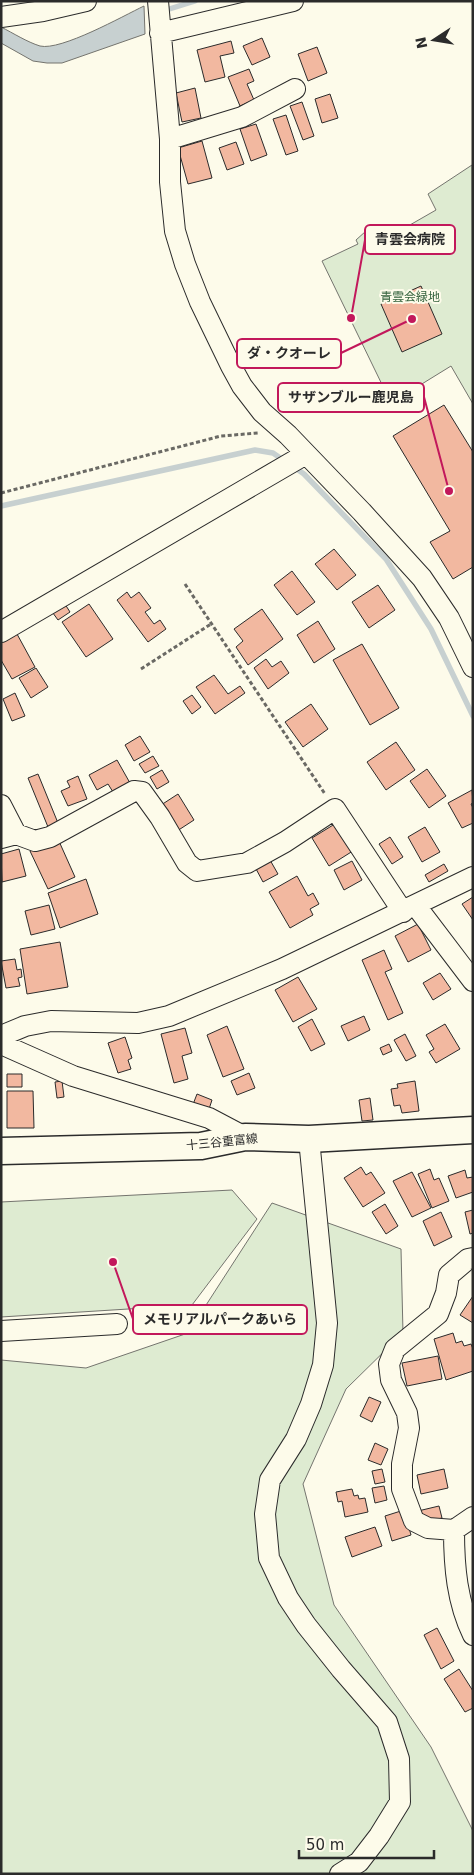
<svg xmlns="http://www.w3.org/2000/svg" width="474" height="1875" font-family="'DejaVu Sans','Noto Sans JP',sans-serif">
<style>
.green{fill:#deebd1;stroke:#74746e}
.water{fill:#c7d0d0;stroke:#74746e}
.lines{fill:none;stroke-linecap:round;stroke-linejoin:round}
.stream{stroke:#c7d0d0;stroke-width:5.5}
.building{fill:#f2b8a0;stroke:#2b2b2b}
.minor-casing{stroke:#2b2b2b;stroke-width:22}
.major-casing{stroke:#2b2b2b;stroke-width:29}
.path{stroke:#6a6964;stroke-width:3;stroke-dasharray:4 2.5;stroke-linecap:butt}
.minor{stroke:#fdfbea;stroke-width:20}
.major{stroke:#fdfbea;stroke-width:26}
.labels{text-anchor:middle;stroke-width:4;stroke-linejoin:round;paint-order:stroke}
.park-label{font-size:12px;fill:#34623c;stroke:#fdfbea}
.street-label{font-size:12px;fill:#2b2b2b;stroke:#fdfbea}
.leader{fill:none;stroke:#c2185b;stroke-width:2}
.callout-dot{fill:#c2185b;stroke:#fdfbea;stroke-width:2}
.callout{fill:#fdfbea;stroke:#c2185b;stroke-width:2}
.callout-label{font-size:14px;text-anchor:middle;font-weight:bold;fill:#2b2b2b}
</style>
<rect width="100%" height="100%" fill="#fdfbea"/>
<path class="green" d="M472,165L473,404L451,366L391,403L322,261L358,244L356,240L366,231L375,245L436,210L428,194Z
M232,1190L257,1219L192,1305L1,1317V1202Z
M272,1203L401,1249L403,1333L346,1389L303,1484L334,1605L431,1747L473,1831V1874H1V1360L86,1368L188,1333Z"/>
<path class="water" d="M144,6L145,34L62,63H47L33,61L1,43V27C13,33 27,42 40,46C61,51 123,16 144,6Z"/>
<g class="lines">
<path class="stream" d="M163,11L195,1
M294,467L304,474L386,559L431,629L473,716
M1,506L255,450L273,453L286,462"/>
</g>
<path class="building" d="M262,38L270,57L252,65L243,46Z
M231,41L234,53L220,56L225,77L205,82L197,50Z
M317,47L327,73L308,81L298,54Z
M249,69L254,81L247,84L254,100L240,106L228,77Z
M195,88L201,118L182,122L176,93Z
M330,94L338,118L322,123L315,99Z
M302,102L314,136L303,140L290,106Z
M286,115L298,151L286,155L273,119Z
M256,124L267,155L251,161L240,129Z
M202,141L212,178L188,184L178,148Z
M236,142L244,164L227,170L219,148Z
M421,286L442,334L402,352L381,304Z
M444,405L473,452V567L453,579L430,542L450,531L393,436Z
M334,549L356,575L337,590L315,564Z
M292,571L315,602L297,615L274,585Z
M378,585L395,610L369,628L352,602Z
M127,592L131,598L139,592L151,608L145,612L154,624L160,620L166,629L148,642L117,600Z
M63,601L70,612L58,620L50,609Z
M89,604L113,639L86,657L62,622Z
M262,609L283,639L248,665L236,647L243,641L234,629Z
M318,621L335,649L314,663L297,635Z
M17,634L35,667L12,679L1,660V642Z
M362,644L399,708L370,725L333,660Z
M266,659L272,667L281,661L289,673L268,689L254,668Z
M36,668L48,687L31,698L19,678Z
M214,675L228,694L240,686L245,693L215,714L196,687Z
M15,693L25,716L12,721L3,699Z
M192,695L201,707L192,714L183,701Z
M311,704L328,729L303,747L285,722Z
M140,736L150,752L134,761L125,745Z
M396,742L415,770L386,790L367,762Z
M153,756L159,766L145,773L139,764Z
M117,760L130,783L113,792L108,784L97,790L89,775Z
M427,769L446,796L429,808L410,781Z
M162,770L169,782L157,789L150,777Z
M38,774L58,823L48,827L28,778Z
M78,776L87,799L68,806L61,791L70,787L67,781Z
M472,790L473,803L471,804L473,808V823L462,828L448,803Z
M178,794L194,820L174,833L158,807Z
M338,822L356,849L329,866L312,838Z
M425,827L440,852L422,862L408,837Z
M390,837L403,857L392,864L379,844Z
M58,839L75,877L48,889L30,851Z
M19,849L26,876L2,882L1,854Z
M270,860L278,874L263,882L255,867Z
M352,861L362,880L344,890L334,870Z
M444,864L448,871L429,882L425,875Z
M297,876L308,896L313,893L319,904L310,909L313,915L290,928L269,892Z
M86,879L98,914L60,928L48,893Z
M473,897V920L462,904Z
M49,905L55,929L31,935L25,911Z
M418,924L431,950L408,962L395,936Z
M60,942L68,987L27,994L20,949Z
M384,950L392,969L385,972L403,1013L388,1020L362,960Z
M15,959L17,970L21,969L22,977L18,978L20,986L6,988L1,961Z
M440,973L451,989L433,1000L423,983Z
M298,977L317,1009L293,1022L275,990Z
M364,1016L370,1030L348,1041L341,1026Z
M312,1019L325,1044L311,1051L298,1027Z
M445,1024L460,1049L436,1063L429,1052L434,1049L426,1035Z
M227,1026L244,1069L223,1077L207,1035Z
M185,1028L192,1053L182,1056L188,1079L174,1083L161,1034Z
M405,1034L416,1056L406,1061L394,1040Z
M125,1037L132,1058L128,1060L131,1069L118,1073L108,1043Z
M389,1044L392,1051L383,1055L380,1048Z
M249,1073L255,1088L237,1095L231,1081Z
M7,1074H22V1087H7Z
M62,1081L64,1097L57,1098L55,1082Z
M415,1081L419,1111L402,1113L400,1105L394,1106L391,1089L398,1088L397,1084Z
M7,1091H33L34,1128H7Z
M197,1094L212,1100L208,1112L192,1107Z
M370,1098L373,1120L362,1121L359,1100Z
M361,1167L366,1175L371,1172L385,1193L363,1207L344,1178Z
M430,1169L434,1180L439,1178L449,1201L432,1208L418,1174Z
M465,1170L467,1178L473,1177V1192L456,1198L448,1176Z
M412,1172L431,1208L412,1217L393,1181Z
M385,1204L398,1226L386,1234L372,1212Z
M473,1210V1233L470,1234L465,1212Z
M441,1212L452,1237L434,1246L423,1221Z
M473,1296V1323L460,1315Z
M453,1333L456,1343L462,1341L464,1346L471,1344L473,1349V1371L446,1380L434,1339Z
M438,1356L442,1379L407,1386L402,1363Z
M369,1397L381,1402L372,1422L360,1416Z
M375,1443L388,1449L381,1465L368,1460Z
M382,1469L385,1482L375,1484L372,1471Z
M444,1469L448,1488L421,1494L417,1475Z
M384,1486L387,1500L375,1503L372,1488Z
M352,1489L354,1496L358,1495L359,1499L365,1498L368,1512L345,1517L342,1501L338,1502L336,1492Z
M439,1506L442,1518L420,1523L418,1511Z
M404,1510L411,1535L392,1541L385,1516Z
M375,1527L382,1546L352,1557L345,1537Z
M437,1628L454,1661L441,1669L424,1635Z
M459,1669L473,1691V1708L465,1712L444,1679Z"/>
<g class="lines">
<g class="minor-casing">
<path id="minor" d="M158,1L170,139V182L175,231L185,264L200,302L231,366L242,386L262,412L288,435L362,512L422,578L449,618L473,667
M1,17L43,11L86,1
M160,33L293,1
M170,139L242,117L295,89
M1,632L306,454
M1,805L16,834L1,838
M16,834L35,841L50,837L134,791L142,792L160,817L187,863L197,871L247,863L285,842L335,809L403,912
M416,906L473,981
M1,1036L25,1026L51,1021L138,1023L169,1016L282,969L473,877
M1,1044L73,1076L209,1118L245,1137
M309,1139L327,1323L323,1365L311,1404L296,1439L270,1480L265,1514L269,1558L288,1598L306,1625L341,1669L387,1722L399,1759L400,1802L379,1836L359,1862L340,1874
M473,1258L468,1259L449,1275L446,1293L438,1314L395,1349L389,1364L391,1380L407,1413L409,1428L402,1464V1489L414,1521L428,1528L454,1530L473,1517
M1,1331L117,1324
M454,1530C454,1567 457,1602 473,1635"/>
</g>
<g class="major-casing">
<path id="major" d="M1,1151L201,1146L245,1137L309,1139L473,1130"/>
</g>
<path class="path" d="M1,493L221,436L258,433
M185,584L325,794
M141,669L211,624"/>
<use href="#minor" class="minor"/>
<use href="#major" class="major"/>
</g>
<g class="labels">
<g class="park-label">
<text x="410" y="301">青雲会緑地</text>
</g>
<g class="street-label">
<text transform="translate(222 1142) rotate(-6)" y="4">十三谷重富線</text>
</g>
</g>
<path class="leader" d="M351 318L365 240M412 319L341 353M449 491L424 397M113 1262L133 1319"/>
<g class="callout-dot">
<circle cx="351" cy="318" r="5"/>
<circle cx="412" cy="319" r="5"/>
<circle cx="449" cy="491" r="5"/>
<circle cx="113" cy="1262" r="5"/>
</g>
<g class="callout">
<rect x="365" y="225" width="90" height="29" rx="5"/>
<rect x="237" y="339" width="104" height="29" rx="5"/>
<rect x="278" y="383" width="146" height="29" rx="5"/>
<rect x="133" y="1305" width="174" height="29" rx="5"/>
</g>
<g class="callout-label">
<text x="410" y="244">青雲会病院</text>
<text x="289" y="358">ダ・クオーレ</text>
<text x="351" y="402">サザンブルー鹿児島</text>
<text x="220" y="1324">メモリアルパークあいら</text>
</g>
<rect width="474" height="1875" fill="none" stroke="#2b2b2b" stroke-width="5"/>
<g transform="translate(434 40) rotate(258)" stroke="#fdfbea" stroke-width="4" paint-order="stroke">
<path d="M0-4L9 19L0 12L-9 19Z" fill="#2b2b2b"/>
<text y="-8" font-size="14" font-weight="bold" text-anchor="middle" fill="#2b2b2b">N</text>
</g>
<path d="M299 1850v8h135v-8" fill="none" stroke="#2b2b2b" stroke-width="2.5"/>
<text x="306" y="1850" font-size="15" fill="#2b2b2b" stroke="#fdfbea" stroke-width="4" paint-order="stroke">50 m</text>
</svg>
